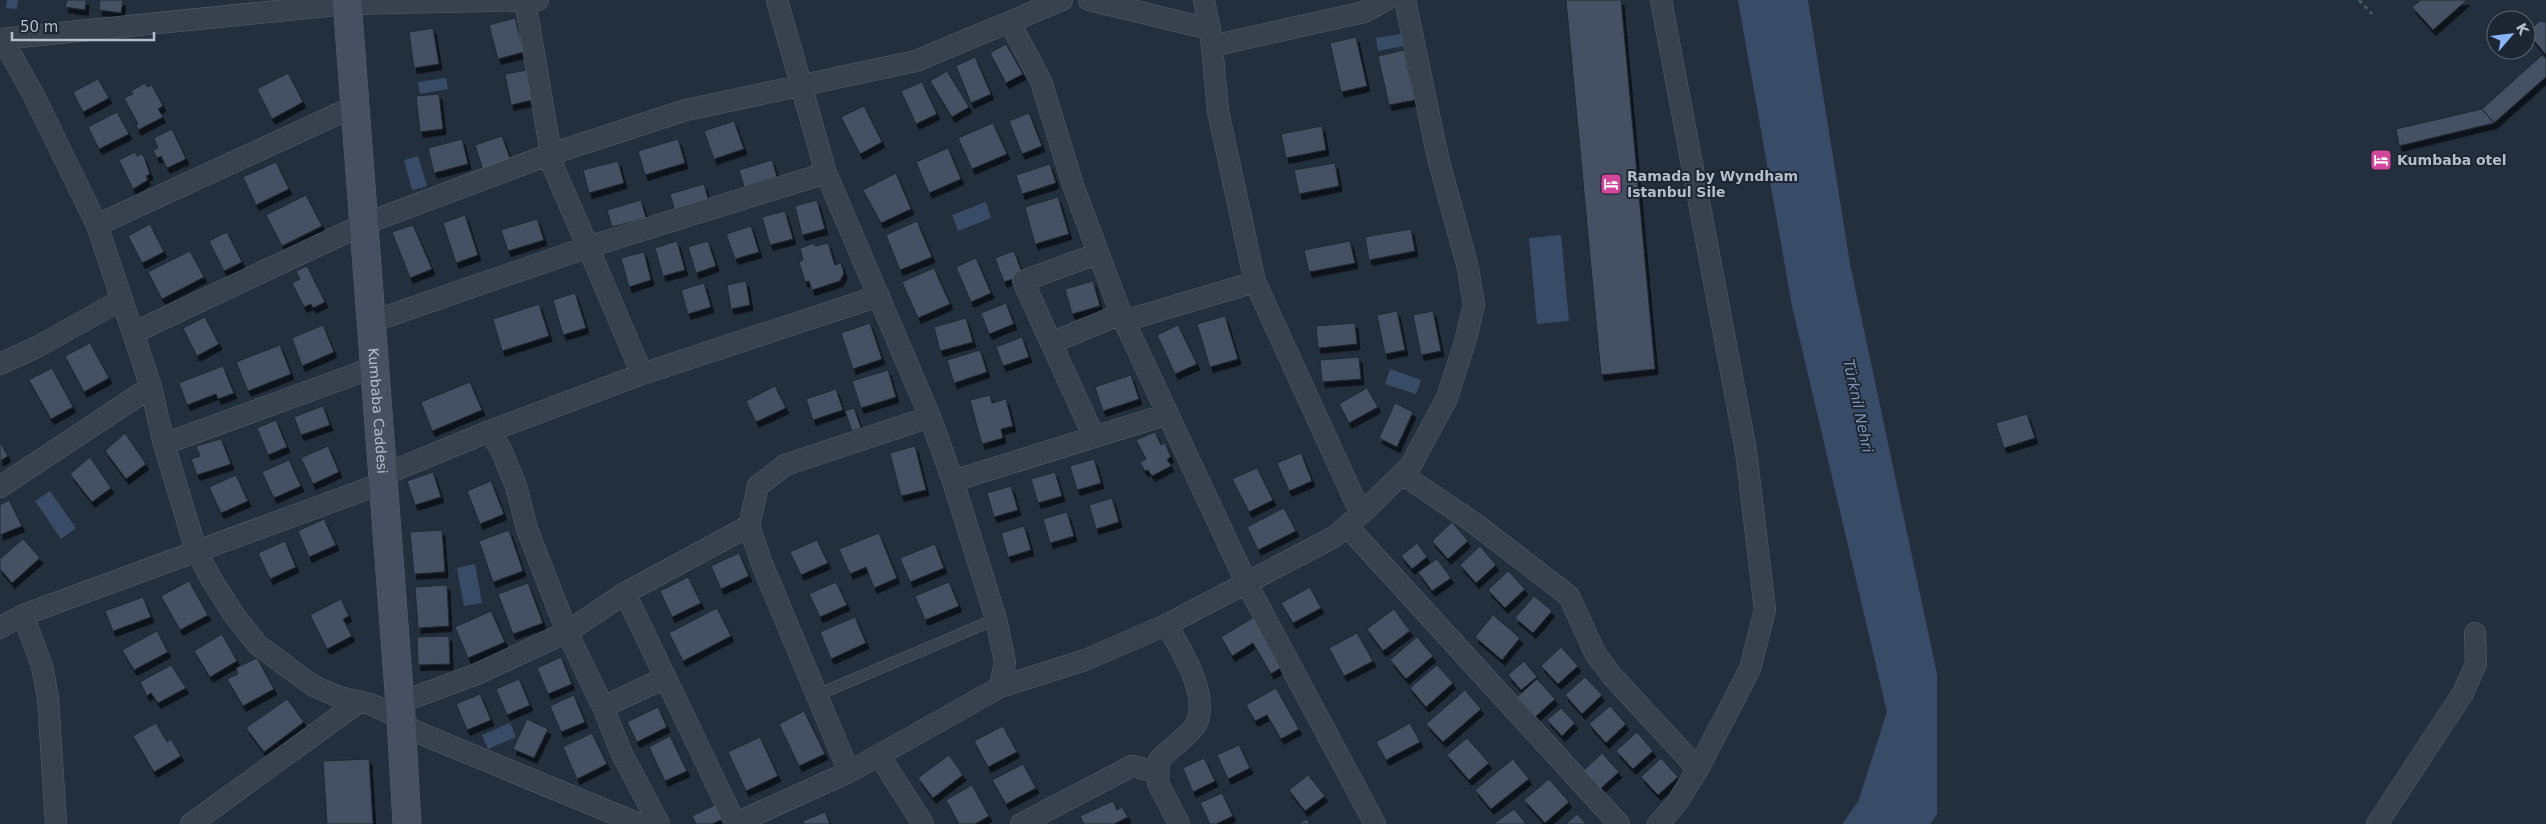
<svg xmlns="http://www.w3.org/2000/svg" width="2546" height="824" font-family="'DejaVu Sans',sans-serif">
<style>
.water{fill:#394c67}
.building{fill:#455162;stroke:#1f2835;filter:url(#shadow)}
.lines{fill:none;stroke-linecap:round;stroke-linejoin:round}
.lane-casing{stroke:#565f6c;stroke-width:12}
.street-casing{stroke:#565f6c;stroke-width:22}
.secondary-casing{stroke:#565f6c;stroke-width:29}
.path{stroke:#44595c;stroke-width:3;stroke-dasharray:4 4;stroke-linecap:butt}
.lane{stroke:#38414e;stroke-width:11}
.street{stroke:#38414e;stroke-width:21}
.secondary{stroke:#465061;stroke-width:28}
.labels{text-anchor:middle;stroke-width:4;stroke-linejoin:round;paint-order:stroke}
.poi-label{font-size:14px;font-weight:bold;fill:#b4bcc9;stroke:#1d2633;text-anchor:start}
.street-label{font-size:14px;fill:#b4bcc9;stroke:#1d2633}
.water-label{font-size:15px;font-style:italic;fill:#7c92b1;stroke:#1d2633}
</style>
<defs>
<filter id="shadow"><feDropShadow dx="3" dy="5.5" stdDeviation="0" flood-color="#0009"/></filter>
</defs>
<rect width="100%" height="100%" fill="#242f3e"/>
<path class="water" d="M7,0H18L17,9L6,8Z
M1738,0H1808L1850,264L1937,674V814L1930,824H1842L1858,802L1887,712L1792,306Z
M1401,34L1403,46L1378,51L1376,38Z
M446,78L448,89L420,94L418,82Z
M418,156L427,186L412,190L404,160Z
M986,202L991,218L958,231L952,215Z
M1561,235L1569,321L1537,324L1529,238Z
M1390,369L1421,380L1416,394L1385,384Z
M50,491L76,528L61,539L35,501Z
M475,564L482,603L464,606L457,568Z
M510,723L516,737L488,749L482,735Z"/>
<path class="building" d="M67,0H86L85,10L65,7Z
M100,0H123L121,13L99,10Z
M1566,0H1621L1655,369L1601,375Z
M2421,0H2467L2433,30L2412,7Z
M515,18L524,52L498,59L489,25Z
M2539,21L2546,22V55L2531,37L2530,31Z
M433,28L439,64L414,68L409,32Z
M1356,37L1367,86L1341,92L1330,43Z
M1006,44L1023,74L1006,83L990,53Z
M1404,50L1415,100L1389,105L1378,56Z
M2542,55L2546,59V77L2494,123L2482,109Z
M975,57L991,94L971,103L956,66Z
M527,70L533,100L511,105L505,74Z
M947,71L969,107L952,117L930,81Z
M288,73L303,102L272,119L257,89Z
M98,79L109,98L83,112L73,92Z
M922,82L937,114L916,124L901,91Z
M145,83L147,87L152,85L163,106L158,109L163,117L138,130L136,125L138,124L124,98L133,94L131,91Z
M439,94L443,129L420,132L416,96Z
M864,106L882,142L860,154L841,117Z
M2482,109L2494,123L2399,146L2396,129Z
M117,112L129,134L99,149L88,127Z
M1029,113L1042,146L1022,154L1009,121Z
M734,121L744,149L714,159L704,131Z
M993,123L1007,154L972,169L958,138Z
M1322,126L1326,150L1286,158L1281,134Z
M172,129L186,159L167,168L161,156L157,158L153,150L158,148L154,138Z
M502,136L512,164L484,173L475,145Z
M462,139L468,164L434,173L428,148Z
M678,139L685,163L645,175L638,151Z
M948,148L961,179L929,193L916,162Z
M135,152L137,156L141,154L144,157L150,174L146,176L148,180L133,189L119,160Z
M772,160L777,177L744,187L739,170Z
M618,161L624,183L589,193L583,170Z
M276,162L289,189L256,205L243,177Z
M1335,163L1339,186L1299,194L1294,170Z
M1050,164L1056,183L1022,194L1016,175Z
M896,173L911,209L881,223L863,190Z
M704,184L709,202L675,211L670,194Z
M306,195L322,226L282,246L266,215Z
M1058,197L1069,234L1035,244L1025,207Z
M641,200L646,218L612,227L607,210Z
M817,200L825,229L802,235L795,206Z
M785,211L793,239L770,245L762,217Z
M465,215L478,255L456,263L443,223Z
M537,219L544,240L508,251L501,230Z
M917,221L932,257L900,270L886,235Z
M150,224L164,252L142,263L128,236Z
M413,225L432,269L410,278L392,232Z
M751,226L759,252L735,259L726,234Z
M1411,229L1415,251L1369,260L1365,237Z
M227,232L242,262L224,271L209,241Z
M677,241L685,270L663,276L655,248Z
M708,241L716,266L696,273L688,247Z
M1350,241L1355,263L1309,272L1304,250Z
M815,243V246L828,243L835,265L841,263L844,273L840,281L812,290L809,281L805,282L799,262L803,260L800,248Z
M190,251L204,277L162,299L148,272Z
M1014,251L1023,275L1004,282L995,258Z
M644,252L651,280L629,287L621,258Z
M976,258L991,293L971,302L956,267Z
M307,266L325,302L313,308L311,304L304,307L292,283L300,279L296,271Z
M934,268L950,304L918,318L902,282Z
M746,281L750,305L731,309L727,285Z
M1093,281L1100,306L1072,314L1065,289Z
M704,283L711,307L688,314L681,290Z
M575,293L586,328L563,335L553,300Z
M1006,303L1014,324L989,334L981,313Z
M539,304L549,336L502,351L493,319Z
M1397,311L1405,350L1385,354L1377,315Z
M1433,311L1441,351L1421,355L1413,315Z
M1225,316L1238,359L1210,367L1197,324Z
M205,317L219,344L197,356L183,328Z
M966,318L973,342L940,351L934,327Z
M870,323L882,359L853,369L841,333Z
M1355,323L1357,344L1318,348L1316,326Z
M323,325L334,352L302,366L292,338Z
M1178,325L1197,364L1175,374L1157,335Z
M1022,337L1029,357L1003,366L996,347Z
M90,343L109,378L84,392L65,356Z
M280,345L291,374L248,391L236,362Z
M980,350L987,372L954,383L947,360Z
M1359,357L1361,379L1322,382L1320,360Z
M223,366L234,393L218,399L216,394L187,405L179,383Z
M52,368L73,407L51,419L29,380Z
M888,370L896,397L861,408L852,381Z
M1131,375L1139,399L1103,411L1095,387Z
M470,382L482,410L432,431L421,402Z
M775,386L786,408L756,422L746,401Z
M1367,388L1378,407L1349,423L1339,404Z
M836,389L843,410L813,420L806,399Z
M990,395L992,403L1006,399L1013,426L1001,429L1003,438L982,444L970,400Z
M1395,403L1413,412L1397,447L1379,438Z
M323,406L330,425L301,435L294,417Z
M854,408L861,428L852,431L845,411Z
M2027,414L2035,438L2004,448L1996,423Z
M276,420L287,447L268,455L257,428Z
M1155,432L1161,445L1165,443L1171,457L1167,459L1171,466L1152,476L1148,470L1145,471L1140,463L1146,459L1136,440Z
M125,433L146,464L126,479L105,451Z
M221,439L231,464L197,475L191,459L200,456L196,446Z
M0,442L8,456L0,461Z
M328,446L339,472L313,484L301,458Z
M915,446L926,490L901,496L890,453Z
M1301,453L1312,481L1289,491L1277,463Z
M90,457L111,488L92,502L70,474Z
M1094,459L1101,483L1077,490L1070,466Z
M289,460L301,486L274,498L262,472Z
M1257,468L1273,500L1249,512L1232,479Z
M433,472L441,497L415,505L407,481Z
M1055,472L1062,496L1038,503L1031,479Z
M236,475L248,501L221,513L209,487Z
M491,481L504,514L480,524L467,491Z
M1011,486L1018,510L994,517L987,493Z
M1112,498L1119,522L1096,529L1089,505Z
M9,500L22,526L0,535V505Z
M1284,508L1296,531L1258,550L1247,527Z
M1067,512L1074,536L1050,543L1043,519Z
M324,519L336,545L309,557L298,531Z
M1452,522L1468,541L1448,559L1432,541Z
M1024,526L1031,550L1008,557L1001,533Z
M442,530L445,572L414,574L410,532Z
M509,530L523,571L493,582L479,541Z
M879,533L897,578L874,588L866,567L850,574L839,549Z
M23,539L40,558L12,583L0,569V559Z
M817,540L828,563L801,575L790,552Z
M285,541L296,567L270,579L258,553Z
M1417,543L1427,557L1412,569L1401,556Z
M935,544L944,568L910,582L900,558Z
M1480,546L1496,565L1476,583L1460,565Z
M739,553L749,576L721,589L711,566Z
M1437,559L1451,578L1432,591L1418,572Z
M1508,571L1525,589L1505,608L1488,590Z
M688,577L701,603L672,617L660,591Z
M189,581L208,615L180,630L161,596Z
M836,582L847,605L820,617L809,594Z
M949,582L959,606L925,620L915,596Z
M528,583L543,623L513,634L498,594Z
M447,585L449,626L418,628L415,587Z
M1310,587L1321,608L1293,623L1281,603Z
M1534,596L1552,611L1533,633L1515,618Z
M143,597L151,617L113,631L105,611Z
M341,599L349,616L343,619L352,636L327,649L310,615Z
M717,608L731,636L683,661L669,633Z
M1394,609L1410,631L1383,651L1367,629Z
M491,611L505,642L468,658L455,627Z
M1493,615L1520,638L1502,660L1475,637Z
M1256,616L1285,665L1271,674L1253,643L1232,656L1221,637Z
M855,617L866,643L831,659L820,632Z
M157,631L168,652L134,670L122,650Z
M1357,633L1373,661L1344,676L1329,648Z
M222,634L237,661L210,677L194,651Z
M449,636L450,664L418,665L417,637Z
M1417,637L1433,656L1406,679L1390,660Z
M1561,647L1578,666L1558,684L1541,666Z
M561,657L572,684L548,694L537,668Z
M257,658L274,689L243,706L227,679L238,674L236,668Z
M1524,661L1537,677L1521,690L1508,675Z
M171,665L186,688L158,703L151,693L147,696L140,682Z
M1437,665L1453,683L1426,707L1410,688Z
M1585,677L1602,695L1582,714L1565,695Z
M519,679L530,705L507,715L496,689Z
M1537,679L1555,699L1534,718L1517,697Z
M1276,688L1299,729L1281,739L1267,715L1255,721L1246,705Z
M1465,690L1481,709L1443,742L1426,724Z
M480,694L491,720L467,730L456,704Z
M574,695L585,722L561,732L550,706Z
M287,699L304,722L264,752L246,728Z
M1610,706L1626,724L1606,743L1589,724Z
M658,707L667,727L637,742L627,722Z
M1561,708L1575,723L1562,736L1547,720Z
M804,711L825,754L799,766L779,724Z
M527,719L548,729L534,758L513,749Z
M156,723L167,742L171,739L181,756L154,772L133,736Z
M1410,723L1420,742L1386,760L1376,742Z
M1003,726L1017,752L988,767L974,741Z
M1637,732L1653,751L1633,769L1616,751Z
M592,733L607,764L577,779L563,747Z
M670,736L687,771L665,781L649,747Z
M760,737L778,776L746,791L728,752Z
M1467,738L1489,763L1469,780L1447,755Z
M1239,745L1250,768L1228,779L1217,755Z
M1602,753L1619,772L1599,790L1582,772Z
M949,755L963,775L933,798L918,778Z
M1204,758L1215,781L1193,792L1183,768Z
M1661,758L1678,777L1658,795L1641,777Z
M369,759L373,824H327L323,761Z
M1513,759L1529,779L1491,809L1475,790Z
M1023,764L1036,788L1006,804L992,780Z
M1308,775L1325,796L1305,811L1289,790Z
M1549,779L1569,802L1545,823L1524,800Z
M972,785L989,816L975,824H959L946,800Z
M1222,793L1233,816L1216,824H1210L1200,803Z
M1113,801L1117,810L1122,807L1128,817L1114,824H1084L1080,816Z
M717,804L723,819L712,824H696L692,816Z
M1514,809L1526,824H1495V823Z
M825,812L830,824H804L803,821Z
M1577,814L1586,824H1566Z
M1307,819L1310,824H1298Z"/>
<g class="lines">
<g class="lane-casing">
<path id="lane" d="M817,695L996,619"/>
</g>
<g class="street-casing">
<path id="street" d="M777,0L826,173L930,417L953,481L996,619L1005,662L1000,687L1085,660L1166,625L1334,537L1361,514L1255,282L1218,111L1211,36L1204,0
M1089,0L1210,29
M525,1L551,154
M1010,23L1041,81L1073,185L1121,314L1247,584L1375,824
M0,39L347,4L538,0
M3,40L33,94L97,225L151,387L164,444L196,550L210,577L234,615L258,645L312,685L339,697L370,704L401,718L412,730L639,824
M1212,46L1364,12L1386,0
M97,225L355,106
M1124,321L1255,282
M371,322L588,247L548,155
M133,333L364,224L551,154L686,110L916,61L1062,0
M1051,343L1121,314
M0,364L39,346L121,300
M642,374L588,247L826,173
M490,431L642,374L879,296
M1094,437L1023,281L1097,254
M164,444L375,367
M1402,474L1474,523L1569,596L1595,653L1612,676L1698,769
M383,475L490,431L502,452L516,486L527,529L567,632L603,707L621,752L659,824
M953,481L1168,414
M0,487L151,387
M1361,514L1411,465L1447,398L1465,342L1474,305L1468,268L1438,158L1405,0
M1347,526L1619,824
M625,593L735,823
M23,615L42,666L48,698L56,824
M1167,625C1180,648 1209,694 1197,722C1193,733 1168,750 1159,760L1158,783L1179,824
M0,628L23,615L383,483
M603,707L665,678
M401,718L407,700L477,674L567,632L625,593L749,526
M879,755L923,824
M849,772L762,564L749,526L758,486L785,465L930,417
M191,824L359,702
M734,824L849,772L1000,687
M1021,824L1132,766L1157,772
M1658,824L1676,804L1698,769L1750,669L1765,610L1746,451L1661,0
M2377,824L2463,693L2476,664L2475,633"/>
</g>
<g class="secondary-casing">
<g id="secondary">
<path id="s1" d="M347,0L401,718L407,824"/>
</g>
</g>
<path class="path" d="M2359,0L2372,14"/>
<use href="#lane" class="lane"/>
<use href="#street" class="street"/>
<use href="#secondary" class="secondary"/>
</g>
<defs>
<g id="hotel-square" transform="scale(1.125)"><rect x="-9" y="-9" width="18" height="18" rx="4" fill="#d1479c" stroke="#1d2633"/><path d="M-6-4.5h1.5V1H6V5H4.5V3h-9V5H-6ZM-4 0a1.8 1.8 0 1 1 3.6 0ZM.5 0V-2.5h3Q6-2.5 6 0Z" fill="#fff"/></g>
</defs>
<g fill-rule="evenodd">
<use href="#hotel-square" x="2381" y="160"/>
<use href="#hotel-square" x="1611" y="184"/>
</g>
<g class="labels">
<g class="poi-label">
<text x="2397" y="165">Kumbaba otel</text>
<text x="1627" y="181">Ramada by Wyndham<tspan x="1627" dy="16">Istanbul Sile</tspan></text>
</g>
<g class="street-label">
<text dy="5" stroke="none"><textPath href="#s1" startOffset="412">Kumbaba Caddesi</textPath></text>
</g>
<g class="water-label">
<text transform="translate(1858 406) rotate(78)" y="5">Türknil Nehri</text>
</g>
</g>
<g transform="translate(2511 35) rotate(62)"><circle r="24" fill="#1d2633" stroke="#59626f"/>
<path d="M0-4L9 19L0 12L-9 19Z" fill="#8ab4f8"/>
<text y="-8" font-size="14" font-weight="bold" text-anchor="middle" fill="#b4bcc9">K</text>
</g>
<path d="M12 32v8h142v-8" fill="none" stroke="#b4bcc9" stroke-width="2.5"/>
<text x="20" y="32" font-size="15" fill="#b4bcc9" stroke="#1d2633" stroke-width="4" paint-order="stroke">50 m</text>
</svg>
